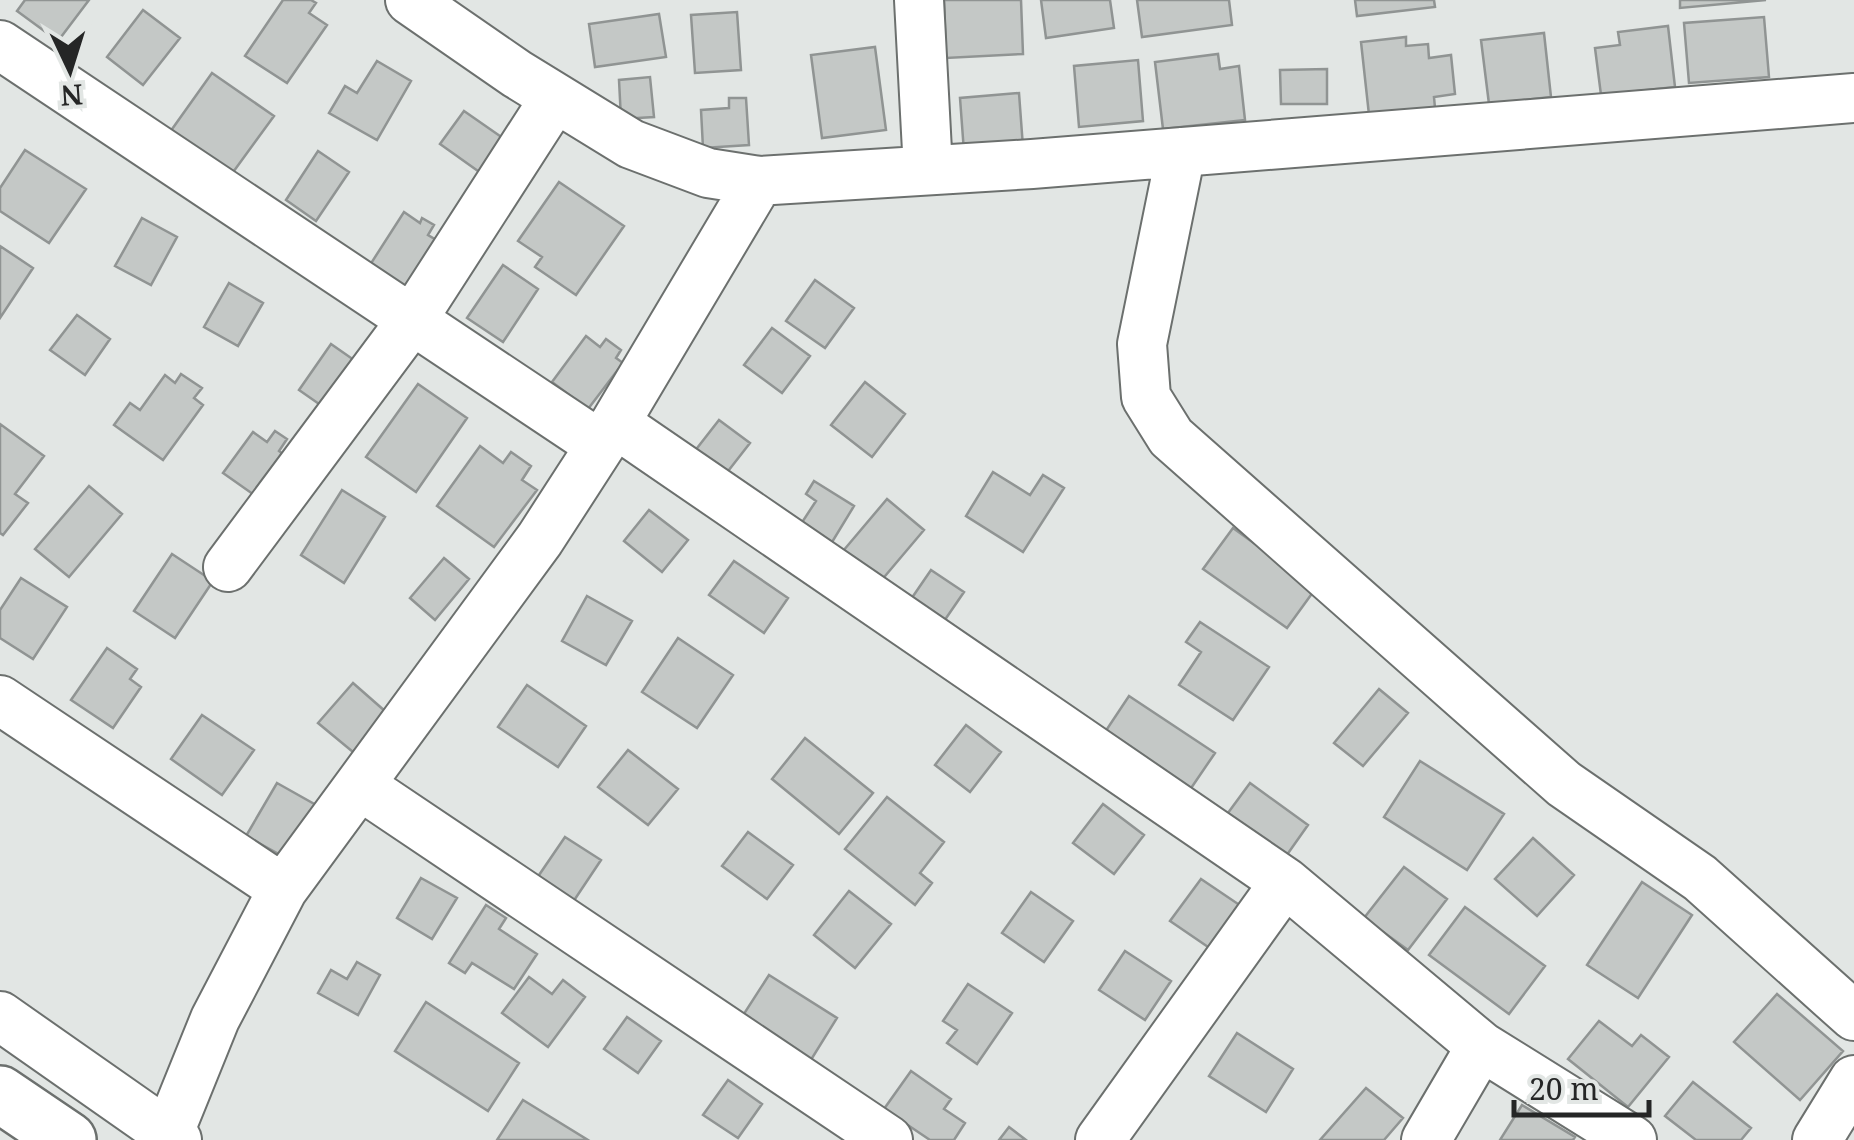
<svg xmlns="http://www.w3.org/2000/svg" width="1854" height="1140" font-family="'Noto Serif',serif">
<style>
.building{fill:#c4c8c6;stroke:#909493;stroke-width:2.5}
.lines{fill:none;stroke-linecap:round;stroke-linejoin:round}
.minor-casing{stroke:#6c706e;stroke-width:52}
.trunk-casing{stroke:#6c706e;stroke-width:60}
.minor{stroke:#fff;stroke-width:48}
.trunk{stroke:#fff;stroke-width:55}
</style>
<rect width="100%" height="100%" fill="#e2e6e4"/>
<path class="building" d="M25,0H89L58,41L17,11Z
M283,0H311L316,3L309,13L327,25L287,83L245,56Z
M944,0H1021L1023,54L946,58Z
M1041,0H1110L1114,28L1046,38Z
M1137,0H1229L1232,25L1142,37Z
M1355,0H1434L1435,7L1357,16Z
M1680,0H1766L1680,8Z
M143,10L180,38L143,85L107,57Z
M737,12L741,70L695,73L691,15Z
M659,14L666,57L595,67L589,24Z
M1764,17L1769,77L1689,83L1684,23Z
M1668,26L1675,87L1601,95L1595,48L1620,45L1618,32Z
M1544,33L1551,97L1489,104L1481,40Z
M1406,37V46L1428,44L1429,58L1451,55L1455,94L1434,97L1435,108L1369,115L1361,42Z
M875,47L886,130L822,138L811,55Z
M1218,54L1220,69L1239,66L1245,120L1163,129L1155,62Z
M1138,60L1143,121L1079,127L1074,66Z
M377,61L411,81L377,140L329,113L345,86L357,93Z
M1327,69V104H1281L1280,70Z
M212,73L274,116L231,175L170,132Z
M650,77L654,117L621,119L619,80Z
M1019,93L1023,147L964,152L960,98Z
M729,98H746L749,145L703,148L701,110L729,108Z
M464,111L510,143L485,176L440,144Z
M25,150L86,189L49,243L0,211V188Z
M318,151L349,172L316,221L286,200Z
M559,182L624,226L576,295L535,267L542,257L518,241Z
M404,212L420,223L422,218L434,225L428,235L443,244L411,295L368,268Z
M142,218L177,237L151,285L115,266Z
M0,246L33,268L0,318Z
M503,265L538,289L503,342L467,318Z
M815,280L854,308L825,348L786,321Z
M229,283L263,303L238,346L204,327Z
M77,315L110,339L85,375L50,350Z
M772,328L810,356L782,393L744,365Z
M586,336L600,347L606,339L621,350L616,358L623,363L588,409L552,382Z
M331,344L364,367L332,413L299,390Z
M181,374L202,388L194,398L203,405L163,460L114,425L130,403L140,410L165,375L175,383Z
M865,382L905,414L872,457L831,425Z
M418,384L467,418L416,492L366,457Z
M719,420L750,443L725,475L694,452Z
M0,424L44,456L15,494L28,503L3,535L0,533Z
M275,431L287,439L279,451L293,462L264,502L223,473L253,432L267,442Z
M480,446L503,463L511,452L531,466L522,480L537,490L494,547L437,506Z
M993,472L1030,495L1043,475L1064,488L1023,552L966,516Z
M814,481L854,506L826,552L795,533L816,501L806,494Z
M89,486L122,514L69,577L35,549Z
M342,490L385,517L344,583L301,555Z
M887,499L924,530L880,582L843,551Z
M649,510L688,540L662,572L624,541Z
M1233,528L1316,588L1287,628L1203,569Z
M172,554L213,581L175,638L134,611Z
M444,558L469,579L435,620L410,598Z
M734,561L788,598L764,633L709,595Z
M931,570L964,592L940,627L907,605Z
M21,578L67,607L33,659L0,638V610Z
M587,596L632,621L606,665L562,641Z
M1200,622L1269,667L1233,720L1179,685L1201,652L1186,642Z
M678,638L733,675L697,728L642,692Z
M107,648L137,669L130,679L141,687L113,728L71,700Z
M353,683L386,712L353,752L318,723Z
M527,685L586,726L558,767L498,727Z
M1379,689L1408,713L1363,766L1334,743Z
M1129,696L1215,753L1185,797L1097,744Z
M202,715L254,750L222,795L171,759Z
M966,725L1001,752L970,792L935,765Z
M805,738L873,793L839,834L772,779Z
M628,750L678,789L648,825L598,787Z
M1420,761L1504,814L1467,870L1384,817Z
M277,783L316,805L286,858L246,836Z
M1250,783L1308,825L1284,859L1225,817Z
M887,797L944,842L920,873L932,883L915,905L845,849Z
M1103,804L1144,835L1114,874L1073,843Z
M748,832L793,865L767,899L722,866Z
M565,837L601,860L573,902L537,878Z
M1533,838L1574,875L1537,916L1495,879Z
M1404,867L1447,899L1408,950L1364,918Z
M421,878L457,898L432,939L397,918Z
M1201,879L1244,908L1214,951L1170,921Z
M1642,882L1692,915L1638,998L1587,965Z
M849,891L891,924L855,968L814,935Z
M1031,892L1073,921L1044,962L1002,933Z
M486,905L506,918L499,929L537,954L514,989L472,963L465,973L449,963Z
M1465,907L1545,966L1509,1014L1429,955Z
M1125,951L1171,981L1145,1020L1099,990Z
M357,962L380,975L358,1015L318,993L331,970L347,979Z
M769,975L837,1018L809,1063L740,1020Z
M529,977L552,994L563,980L585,997L548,1047L502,1013Z
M968,984L1012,1013L977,1064L947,1043L957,1030L943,1021Z
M1777,994L1843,1051L1800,1100L1734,1042Z
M426,1002L519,1063L488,1111L395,1051Z
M627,1017L661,1041L638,1073L604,1049Z
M1599,1021L1632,1046L1641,1035L1669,1057L1628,1107L1568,1059Z
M1237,1033L1293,1069L1266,1112L1209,1076Z
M911,1071L951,1099L944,1109L965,1123L954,1140H930L884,1109Z
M728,1080L762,1104L738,1138L703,1115Z
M1693,1082L1751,1128L1741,1140H1696L1665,1116Z
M1366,1088L1403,1118L1384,1140H1320Z
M523,1100L588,1140H497Z
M1522,1105L1575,1137L1573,1140H1500Z
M1009,1127L1026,1140H999Z"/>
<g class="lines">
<g class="minor-casing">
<path id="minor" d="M410,0L517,74L631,144L708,173L759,181L1032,164L1854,98
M919,0L928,170
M0,45L600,445
M1181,152L1142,344L1146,397L1171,437L1564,784L1700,878L1854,1016
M615,423L1285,882L1481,1046L1632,1140
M228,567L412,320L555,98
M0,700L283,889L540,539L615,423L759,181
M361,786L888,1140
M0,1016L177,1140
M166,1140L215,1019L283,889
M1100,1140L1285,882
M1426,1140L1481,1046
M1817,1140L1854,1080"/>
</g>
<g class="trunk-casing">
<path id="trunk" d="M0,1094L68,1140"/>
</g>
<use href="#minor" class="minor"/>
<use href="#trunk" class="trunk"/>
</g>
<g transform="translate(70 70) rotate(176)" stroke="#e2e6e4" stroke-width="8" paint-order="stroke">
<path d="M0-8L18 38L0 25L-18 38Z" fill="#252626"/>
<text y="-15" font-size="28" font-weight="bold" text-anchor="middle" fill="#252626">N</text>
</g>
<path d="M1514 1100v15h135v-15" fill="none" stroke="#252626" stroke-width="5"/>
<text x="1529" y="1100" font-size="30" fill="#252626" stroke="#e2e6e4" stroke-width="8" paint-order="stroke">20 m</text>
</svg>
